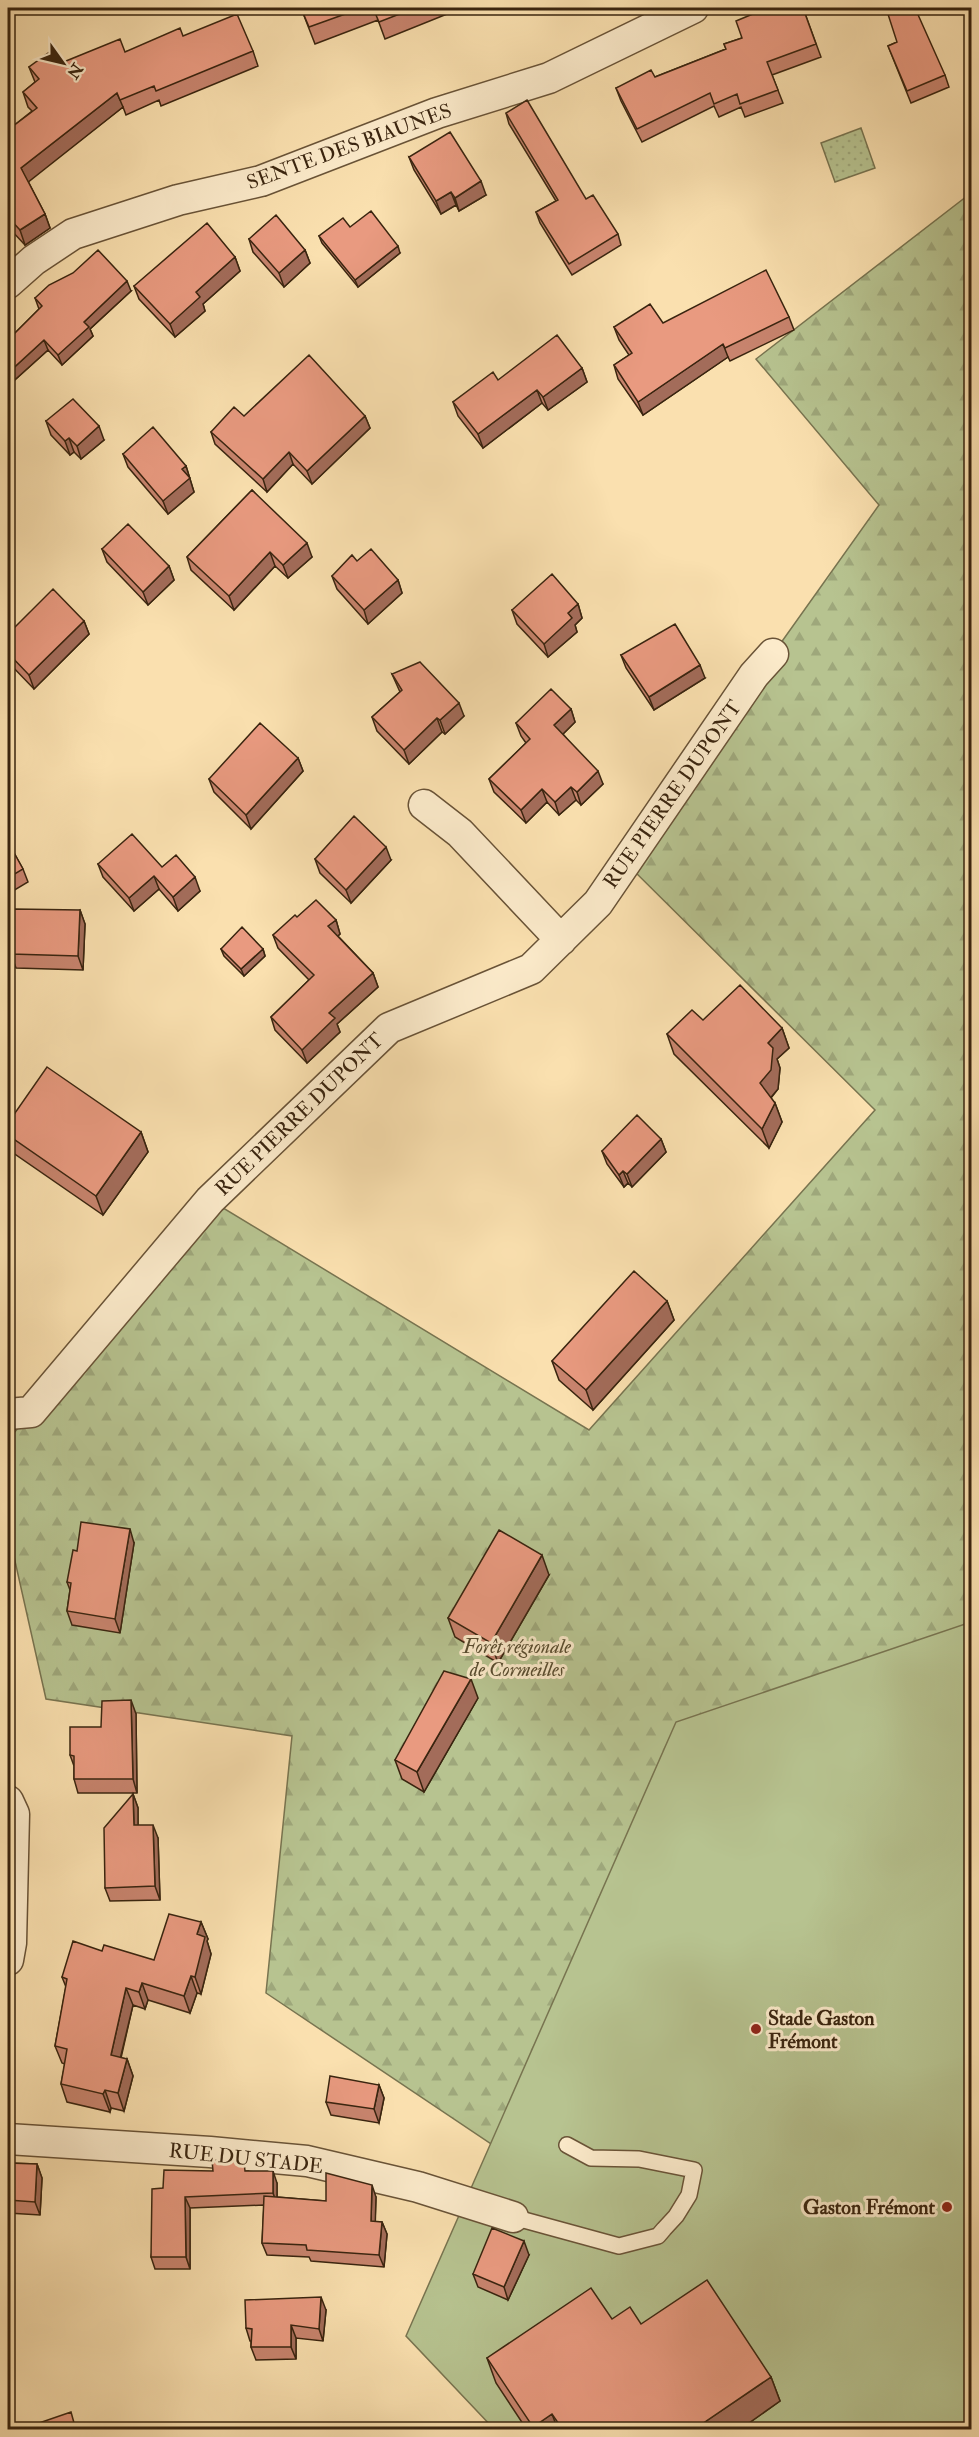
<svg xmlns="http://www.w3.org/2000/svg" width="979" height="2437" font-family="'IM FELL Double Pica',serif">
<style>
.grass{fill:url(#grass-dots);stroke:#787450;stroke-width:1.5}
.forest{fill:url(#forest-firs);stroke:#787450;stroke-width:1.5}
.park{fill:#b7c390;stroke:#787450;stroke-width:1.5}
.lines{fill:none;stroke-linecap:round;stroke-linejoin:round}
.lane-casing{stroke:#695337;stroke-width:18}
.street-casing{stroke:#695337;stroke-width:33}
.lane{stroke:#fcebcb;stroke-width:15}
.street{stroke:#fcebcb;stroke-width:30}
.wall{fill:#c8846e;stroke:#39240f;stroke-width:1.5}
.shaded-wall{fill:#a36c5a;stroke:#39240f;stroke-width:1.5}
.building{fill:#e99a80;stroke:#39240f;stroke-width:1.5}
.poi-dot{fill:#8f2418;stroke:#fcebcb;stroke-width:2}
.labels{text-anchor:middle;stroke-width:6;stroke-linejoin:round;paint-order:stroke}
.street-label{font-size:20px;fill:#39240f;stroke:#fcebcb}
.park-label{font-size:20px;font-style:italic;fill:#584c2f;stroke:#fcebcb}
.poi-label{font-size:20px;font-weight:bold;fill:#39240f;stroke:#fcebcb;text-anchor:start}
</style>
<defs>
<pattern id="grass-dots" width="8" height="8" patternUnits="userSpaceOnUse" patternTransform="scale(1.5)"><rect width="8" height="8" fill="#b7c390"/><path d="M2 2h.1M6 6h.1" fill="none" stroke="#9ea77b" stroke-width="1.8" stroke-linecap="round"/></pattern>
<pattern id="forest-firs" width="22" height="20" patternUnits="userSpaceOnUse" patternTransform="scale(1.5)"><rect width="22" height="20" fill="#b7c390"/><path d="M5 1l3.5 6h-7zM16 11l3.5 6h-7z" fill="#9ea77b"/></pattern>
</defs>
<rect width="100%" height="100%" fill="#fae0af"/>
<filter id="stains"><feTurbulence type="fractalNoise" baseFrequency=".00333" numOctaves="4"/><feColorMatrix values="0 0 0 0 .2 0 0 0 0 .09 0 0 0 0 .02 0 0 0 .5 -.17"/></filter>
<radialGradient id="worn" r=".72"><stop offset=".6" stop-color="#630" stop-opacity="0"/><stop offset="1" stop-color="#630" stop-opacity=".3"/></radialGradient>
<path class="grass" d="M861,128L875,168L835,182L821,143Z"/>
<path class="forest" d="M971,193V1711L527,2168L266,1993L292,1736L46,1699L8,1530V1440L210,1200L589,1430L875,1110L630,867L773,654L879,505L756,359Z"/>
<path class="park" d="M971,1622V2429H494L406,2336L676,1722Z"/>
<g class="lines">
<g class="lane-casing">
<path id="lane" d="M513,2217L619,2246L658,2236L664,2229L676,2216L689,2195L694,2170L639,2159L591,2158L567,2145"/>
</g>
<g class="street-casing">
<path id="street" d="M8,283L34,260L73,234L178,200L261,181L437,113L549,78L693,8
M424,805L460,833L561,940
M8,1414L31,1412L210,1200L389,1028L531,969L598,903L754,675L773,654
M8,1801L14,1814L11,1943L8,1960
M8,2139L210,2152L307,2161L418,2187L513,2217"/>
</g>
<use href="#lane" class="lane"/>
<use href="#street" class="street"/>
</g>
<path class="wall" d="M301,8H462L385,39L378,20L315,44Z
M803,8L821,57L772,75L783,103L745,117L741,107L719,117L714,106L642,142L621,101L616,88L655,77L726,49L724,44L742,38Z
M183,36L253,51L258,66L161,106L159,100L126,115L123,107L28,181L45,214L50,228L25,245L11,230L8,233V130L32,111L28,107L23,92L35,82L29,67L61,63L125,52Z
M897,42L945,75L949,87L911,103L888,46Z
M506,113L618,234L621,245L572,275L540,223L536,212L556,201L509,124Z
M409,157L486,195L459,211L456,205L441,214L414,170Z
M350,227L400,253L358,287L322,243L319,236Z
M249,239L305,250L310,263L284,287L253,252Z
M235,257L240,271L203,304L205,311L175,337L139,299L134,286Z
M131,291L90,329L93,336L62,365L48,350L8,386V340L39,309L35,298Z
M789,317L794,330L730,361L728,357L643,415L618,379L614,365L629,355L619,340L614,327Z
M582,368L587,382L548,410L542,403L483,448L458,416L453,402L498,380Z
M244,416H365L370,428L312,484L293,464L267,492L215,444L211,432Z
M46,421L104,440L81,459L74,452L70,455L51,435Z
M123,454L186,466L194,492L168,514L128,467Z
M252,490L312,557L288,578L275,566L234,610L191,570L187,557Z
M102,549L169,566L174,580L148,605L107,562Z
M357,561L398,580L402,593L368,624L337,589L332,576Z
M578,604L582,618L575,625L577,632L548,657L517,624L512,610Z
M84,621L89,634L34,689L8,662V634Z
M621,655L705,678L654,710L626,668Z
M392,674L464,716L445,734L442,732L409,764L377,731L372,717L400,692Z
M571,709L575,722L563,734L603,784L581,805L576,800L559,815L547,802L526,823L494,792L489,779L526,743L521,736L516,723Z
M298,758L303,771L251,829L214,792L209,779Z
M8,842L23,869L28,882L8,894Z
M315,859L391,860L351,903L320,873Z
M98,864L162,867L200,891L178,911L159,889L134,911L103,877Z
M80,910L85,924L83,970L16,968L11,954Z
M297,917L336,920L340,934L338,936L373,973L378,987L337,1024L340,1032L307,1063L275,1030L271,1017L309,980L278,948L273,935Z
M221,949H263L265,956L244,976L224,956Z
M703,1020L782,1028L789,1048L777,1059L780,1068L778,1089L771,1098L775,1103L782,1122L769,1148L674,1054L667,1034Z
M8,1123L141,1132L148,1152L103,1215L9,1150L8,1146Z
M661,1139L666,1152L632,1187L628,1183L624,1187L607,1164L602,1151Z
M667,1301L674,1320L593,1410L559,1380L552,1361Z
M8,1457L10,1465L13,1496L8,1497Z
M134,1543L120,1633L72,1625L67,1611L70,1590L67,1582Z
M549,1575L498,1663L455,1637L448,1618Z
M478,1698L424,1792L402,1779L395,1760Z
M136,1714L137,1793H78L74,1779V1766L70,1755L101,1727Z
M133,1794L138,1808V1825L158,1838L160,1900L110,1901L105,1888Z
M201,1922L208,1939L207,1941L211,1954L201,1994L197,1993L190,2013L148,2000L145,2009L133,2005L121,2058L127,2059L133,2076L124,2111L111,2108L110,2112L67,2102L61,2084L65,2064L62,2063L55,2046L66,1987L62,1977L102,1951L154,1960Z
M379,2085L384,2098L379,2123L331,2115L326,2102Z
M8,2163L37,2164L42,2178L40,2215L8,2213Z
M248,2171L277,2183V2197L326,2201L376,2197L375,2222H382L387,2234L384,2267L311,2261L309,2257L267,2255L262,2243L264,2205L190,2208V2269H155L151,2257L163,2188Z
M529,2255L508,2300L478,2287L473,2274Z
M326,2310L323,2341L296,2338V2359L256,2360L251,2347V2341H250L246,2328Z
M641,2324L771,2377L780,2401L739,2430H527L496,2383L487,2358Z"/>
<path class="shaded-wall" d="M117,93L123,107L27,183L21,168Z
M481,181L486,195L459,211L455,198Z
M451,192L456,205L441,214L436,201Z
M45,214L50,228L25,245L20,230Z
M8,220L11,230L8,233Z
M398,246L400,253L358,287L355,280Z
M305,250L310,263L284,287L279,273Z
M235,257L240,271L203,304L205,311L175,337L170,324L196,292Z
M127,281L131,291L90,329L93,336L62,365L58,355L84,322Z
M44,340L48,350L8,386V373Z
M723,344L728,357L643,415L638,402Z
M582,368L587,382L548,410L543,397Z
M537,390L542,403L483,448L478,434Z
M11,393L14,402L8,408V396Z
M365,416L370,428L312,484L307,471Z
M99,426L104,440L81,459L77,446Z
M69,438L74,452L70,455L65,441Z
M289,452L293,464L267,492L263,479Z
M186,466L194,492L168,514L163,501L182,469Z
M307,543L312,557L288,578L283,565Z
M270,552L275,566L234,610L229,596Z
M169,566L174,580L148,605L143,592Z
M398,580L402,593L368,624L364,610Z
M578,604L582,618L575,625L577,632L548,657L544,644L568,613Z
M84,621L89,634L34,689L29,675Z
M700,665L705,678L654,710L649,697Z
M459,703L464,716L445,734L440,720Z
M571,709L575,722L559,738L554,725Z
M437,718L442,732L409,764L404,750Z
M298,758L303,771L251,829L246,815Z
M598,771L603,784L581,805L577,792Z
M571,787L576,800L559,815L555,802Z
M542,789L547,802L526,823L521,810Z
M386,847L391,860L351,903L346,890Z
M154,876L159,889L134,911L129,898Z
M195,877L200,891L178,911L173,897Z
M80,910L85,924L83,970L78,956Z
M336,920L340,934L333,940L328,926Z
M263,949L265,956L244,976L241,969Z
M373,973L378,987L337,1024L340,1032L307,1063L302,1050L329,1013Z
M782,1028L789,1048L777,1059L780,1068L778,1089L767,1102L760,1083L768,1043Z
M775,1103L782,1122L769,1148L762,1129Z
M141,1132L148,1152L103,1215L96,1196Z
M661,1139L666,1152L632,1187L627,1174Z
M623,1171L628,1183L624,1187L619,1175Z
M667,1301L674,1320L593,1410L586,1390Z
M8,1457L10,1465L13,1496L8,1480Z
M130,1529L134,1543L120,1633L115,1619Z
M542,1555L549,1575L498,1663L491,1643Z
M471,1679L478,1698L424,1792L417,1772Z
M131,1700L136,1714L137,1793L133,1779Z
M133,1794L138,1808V1839L134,1825Z
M153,1825L158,1838L160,1900L155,1886Z
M201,1922L208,1939L207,1941L211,1954L201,1994L195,1977L197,1934Z
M191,1976L197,1993L190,2013L184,1996Z
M142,1983L148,2000L145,2009L139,1992Z
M126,1988L133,2005L117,2072L111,2055Z
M127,2059L133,2076L124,2111L118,2093Z
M379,2085L384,2098L379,2123L374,2109Z
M105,2090L111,2108L110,2112L103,2094Z
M37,2164L42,2178L40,2215L35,2202Z
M273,2171L277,2183V2204L273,2193Z
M372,2185L376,2197L375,2233L371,2221Z
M185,2197L190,2208V2269L186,2257Z
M382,2222L387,2234L384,2267L379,2255Z
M524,2241L529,2255L508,2300L504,2287Z
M321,2297L326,2310L323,2341L319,2329Z
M291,2325L296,2338V2359L291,2347Z
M771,2377L780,2401L739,2430H693Z
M552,2414L558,2430H533V2427Z"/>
<path class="building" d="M301,8H362L309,27Z
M373,8H415L379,22Z
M759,8H803L816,44L767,62L778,90L740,104L737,94L714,104L710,93L637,129L616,88L651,70L655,77L726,49L724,44L742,38L736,21L760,11Z
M886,8H915L945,75L907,91L888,46L897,42Z
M237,14L253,51L156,91L154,86L120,100L117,93L21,168L45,214L20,230L8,217V130L37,108L23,92L39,79L29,67L51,51L61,63L120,39L125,52L180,28L183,36Z
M527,100L586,199L593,195L618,234L569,264L536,212L558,200L506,113Z
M450,132L481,181L455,198L451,192L436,201L409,157Z
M371,211L398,246L355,280L319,236L343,218L350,227Z
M276,215L305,250L279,273L249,239Z
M207,223L235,257L196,292L200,297L170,324L134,286Z
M98,250L127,281L84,322L89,327L58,355L44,340L8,373V340L42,306L35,298L49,285L73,273Z
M766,270L789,317L725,348L723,344L638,402L614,365L632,353L614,327L650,304L663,323Z
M557,335L582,368L543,397L537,390L478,434L453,402L493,372L498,380Z
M309,355L365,416L307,471L289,452L263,479L211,432L234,407L244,416Z
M8,389L11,393L8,396Z
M73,399L99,426L77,446L69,438L65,441L46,421Z
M153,427L186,466L182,469L190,478L163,501L123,454Z
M252,490L307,543L283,565L270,552L229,596L187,557Z
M128,524L169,566L143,592L102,549Z
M371,549L398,580L364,610L332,576L352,555L357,561Z
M552,574L578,604L568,613L572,618L544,644L512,610Z
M53,589L84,621L29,675L8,653V634Z
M675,624L700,665L649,697L621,655Z
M420,662L459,703L440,720L437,718L404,750L372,717L402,690L392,674Z
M551,689L571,709L554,725L598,771L577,792L571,787L555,802L542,789L521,810L489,779L530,739L516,723Z
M260,723L298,758L246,815L209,779Z
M354,816L386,847L346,890L315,859Z
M132,834L162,867L176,855L195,877L173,897L154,876L129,898L98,864Z
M8,842L23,869L8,878Z
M316,900L336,920L328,926L373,973L329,1013L335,1018L302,1050L271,1017L314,975L273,935L295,915L297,917Z
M14,909L80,910L78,956L11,954Z
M242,927L263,949L241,969L221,949Z
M740,985L782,1028L768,1043L773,1048L771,1070L760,1083L775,1103L762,1129L667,1034L692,1010L703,1020Z
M47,1067L141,1132L96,1196L8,1135V1123Z
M637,1115L661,1139L627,1174L623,1171L619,1175L602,1151Z
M634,1271L667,1301L586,1390L552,1361Z
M81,1522L130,1529L115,1619L67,1611L71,1583L67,1582L73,1550L77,1551Z
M499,1530L542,1555L491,1643L448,1618Z
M444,1671L471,1679L417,1772L395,1760Z
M131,1700L133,1779H74V1756L70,1755V1727H101L102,1701Z
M133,1794L134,1825H153L155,1886L105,1888L104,1828Z
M169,1914L201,1922L197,1934L205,1937L195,1977L191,1976L184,1996L142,1983L139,1992L126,1988L111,2055L127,2059L118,2093L105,2090L103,2094L61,2084L67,2049L55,2046L67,1979L62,1977L73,1941L102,1951L104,1945L154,1960Z
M330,2076L379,2085L374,2109L326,2102Z
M212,2160L244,2162L245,2171H273V2193L185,2197L186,2257H151L152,2189L163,2188L164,2170L213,2171Z
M8,2163L37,2164L35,2202L8,2200Z
M326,2173L372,2185L371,2221L382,2222L379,2255L307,2250L306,2245L262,2243L264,2196L326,2201Z
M492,2228L524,2241L504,2287L473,2274Z
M707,2280L771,2377L693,2430H563L552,2414L533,2427L487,2358L591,2288L612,2319L630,2307L641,2324Z
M321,2297L319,2329L291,2325V2347H251L252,2329L246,2328L245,2300Z
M71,2412L76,2430H41L39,2423Z"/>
<g class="poi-dot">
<circle cx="756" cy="2029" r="6"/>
<circle cx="947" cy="2207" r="6"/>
</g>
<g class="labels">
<g class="street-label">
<text transform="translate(349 146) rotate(-20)" y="7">SENTE DES BIAUNES</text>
<text transform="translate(672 794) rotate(-55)" y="7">RUE PIERRE DUPONT</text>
<text transform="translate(299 1114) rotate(-44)" y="7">RUE PIERRE DUPONT</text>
<text transform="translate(246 2158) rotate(6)" y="7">RUE DU STADE</text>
</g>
<g class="park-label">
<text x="517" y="1653">Forêt régionale<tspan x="517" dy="23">de Cormeilles</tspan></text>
</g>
<g class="poi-label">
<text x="768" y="2025">Stade Gaston<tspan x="768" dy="23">Frémont</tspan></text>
<text x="935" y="2214" text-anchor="end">Gaston Frémont</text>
</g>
</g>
<rect width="979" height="2437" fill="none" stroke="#fae0af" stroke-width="30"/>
<rect x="9" y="9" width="961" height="2419" fill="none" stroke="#39240f" stroke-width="3"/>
<rect x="15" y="15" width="949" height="2407" fill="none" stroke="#39240f" stroke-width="1.5"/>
<g transform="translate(63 63) rotate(124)" stroke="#fcebcb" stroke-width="4.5" paint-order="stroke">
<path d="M0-4.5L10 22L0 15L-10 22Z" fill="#39240f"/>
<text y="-9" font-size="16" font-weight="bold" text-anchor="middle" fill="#39240f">N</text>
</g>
<rect width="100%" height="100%" filter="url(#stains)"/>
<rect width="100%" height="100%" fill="url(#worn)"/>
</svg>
